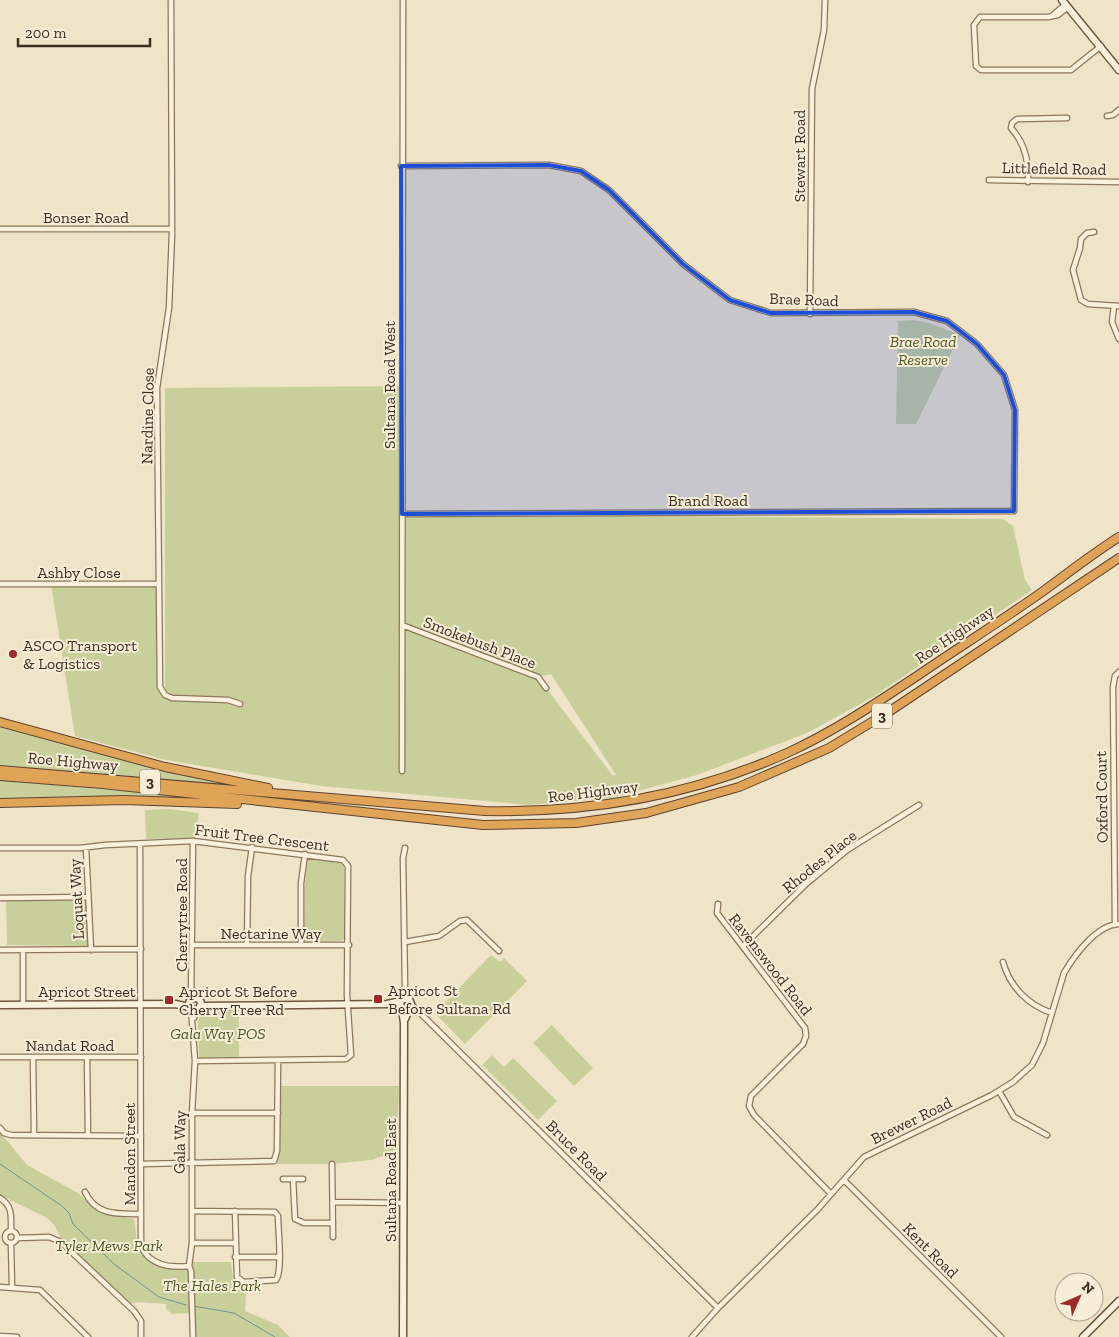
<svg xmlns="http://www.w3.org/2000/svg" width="1119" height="1337" font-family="'Zilla Slab',serif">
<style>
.green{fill:#c9cf9b;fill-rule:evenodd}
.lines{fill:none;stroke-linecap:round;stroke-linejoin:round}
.stream{stroke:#6f938a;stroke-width:1}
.street-casing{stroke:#8d765c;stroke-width:7}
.secondary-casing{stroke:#6f573f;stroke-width:9}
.highway-casing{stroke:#5b4430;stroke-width:10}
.street{stroke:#faf1dc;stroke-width:4.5}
.secondary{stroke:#faf1dc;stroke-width:6}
.highway{stroke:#e0a458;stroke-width:8}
.marked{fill:#1d4ed8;fill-opacity:0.2;stroke:#1d4ed8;stroke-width:4;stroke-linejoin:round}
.poi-dot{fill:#9e2a2b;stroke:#f7eed8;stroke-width:2}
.labels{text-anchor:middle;stroke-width:4;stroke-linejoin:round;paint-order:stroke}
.shield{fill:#f7eed8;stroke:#756857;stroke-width:1}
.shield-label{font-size:15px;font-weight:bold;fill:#3d2e20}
.street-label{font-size:16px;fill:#3d2e20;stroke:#f7eed8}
.park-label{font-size:16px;font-style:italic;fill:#4d5a26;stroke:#f7eed8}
.poi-label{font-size:16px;fill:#3d2e20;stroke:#f7eed8;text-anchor:start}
</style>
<rect width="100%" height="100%" fill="#f0e4c8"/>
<path class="green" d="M913,320L929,323L960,335L916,424H896L898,321Z
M402,386V514L1003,519L1013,526L1025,580L1032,590L873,697L807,733L697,775L612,798L529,805L321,786L166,760L75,736L51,584H159L160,684L165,695V388ZM551,674L616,775H615L613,776L538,677Z
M0,727L268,791L158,778L0,766Z
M0,780L250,803L67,797L0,799Z
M169,809L199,813L195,838L146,839L145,810Z
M308,858L339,863L344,866V939L340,941L304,942L305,883Z
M6,900L86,901L89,946L7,945Z
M491,955L500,962L504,958L527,981L465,1044L435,1013Z
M202,1009H239V1057L199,1058L198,1022Z
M552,1025L593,1068L574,1086L533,1043Z
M492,1055L504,1067L513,1058L557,1101L538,1120L482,1065Z
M278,1086H399L397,1151L371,1160L332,1164H277Z
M0,1132L27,1165L78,1193L98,1212L134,1219L138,1250L163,1266H189L191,1262H231L234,1287L246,1293L245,1311L278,1325L290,1337H193V1313L172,1314L166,1309V1304L137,1302L132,1304L61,1239L55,1226L47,1218L0,1195Z"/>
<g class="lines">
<path class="stream" d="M0,1164L62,1206L69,1213L73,1224L114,1264L159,1297L186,1305
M193,1306L234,1313L275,1337"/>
<g class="street-casing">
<path id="street" d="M171,0L172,234L169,308L157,388L160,687L165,695L172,698L228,700L240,704
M1068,7L1058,15L1048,17H980L974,25L976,66L981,70H1071L1101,46
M1053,15L1066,4
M1107,116L1113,115L1119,110
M401,166L549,165L581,171L609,190L683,264L730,300L771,313L914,312L947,321L977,344L1004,375L1015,410L1014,511L402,514
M989,180L1119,182
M1028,182C1029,162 1025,143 1011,128L1012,123L1017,119L1067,118
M0,229H172
M1094,232L1087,233L1081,239L1080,248L1073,270L1081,300L1088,304L1119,306
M1114,306L1112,322L1119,339
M810,314L812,89L824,30L825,0
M0,584H159
M402,625L538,677L546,688
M402,771L403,0
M140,844L141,1246C150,1266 170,1268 189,1266
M0,848H80L105,845L193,841L343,860L348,866L347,995L351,1055L346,1059L195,1061
M86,848L91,950
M0,898L87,897
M718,904L717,913L805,1028L806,1036L803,1044L751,1096L749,1106L754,1115L831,1194
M1115,924L1113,687L1115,676L1119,672
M405,942L439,936L460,921L467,920L499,951
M193,945H349
M247,945L248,876L252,847
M301,945V883L305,854
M743,946L806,884L847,850L919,805
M0,950L141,949
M23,950V1005
M1003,962C1010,987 1028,1005 1052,1013
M193,990L197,998
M191,999L193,841
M402,1000L405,988L403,858L405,848
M411,1004L718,1308
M191,1008L195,1061L192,1113V1243L189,1266L191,1271L193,1337
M194,1018L196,1010
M0,1057H141
M33,1057L34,1135
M87,1057L88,1136
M999,1091L1014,1117L1047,1135
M192,1113H278
M0,1128L4,1133L11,1135L141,1136
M141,1164L274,1161L277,1151L278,1061
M332,1164L333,1237
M283,1179H293
M303,1179H293L295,1219L304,1223H333
M844,1180L1001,1337
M85,1192C96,1216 118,1214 141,1214
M0,1198C13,1206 11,1217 11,1231
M333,1202L404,1203
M192,1211L275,1212L278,1216C278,1230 283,1270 276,1280L244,1282L237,1277L235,1211
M5 1237a6 6 0 1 1 12 0a6 6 0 1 1-12 0Z
M17,1238L49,1237L61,1242L134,1311L141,1321V1337
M192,1243H235
M11,1244L12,1287
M235,1257H279
M0,1287L40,1290L88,1337
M0,1336L17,1337
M692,1337L718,1308L817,1210L864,1157L992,1095L1013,1082L1032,1065L1043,1043L1064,973C1074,956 1096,925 1119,924"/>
</g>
<g class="secondary-casing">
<path id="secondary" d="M1062,0L1119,70
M189 1004a6 6 0 1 1 12 0a6 6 0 1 1-12 0Z
M0,1005L175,1004L190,1007
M200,1006L387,1004L401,1001
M402,1009L404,1023L403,1337
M405,1019L411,1004L409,999H403L400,1002L401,1008L408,1010
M1083,1337L1119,1301"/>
</g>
<g class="highway-casing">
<path id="highway" d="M0,722L165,767L268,788
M0,770L485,811C589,813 691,796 787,753C833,732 875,704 917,676C958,648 1001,621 1042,592C1068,573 1092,554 1119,537
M0,776L102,784L483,825L576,823L646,813L739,787L829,748L890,711L1119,558
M0,803L124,800L237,804"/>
</g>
<use href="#street" class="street"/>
<use href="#secondary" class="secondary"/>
<use href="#highway" class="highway"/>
</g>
<path class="marked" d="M549,165L581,171L609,190L683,264L730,300L771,313L914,312L947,321L977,344L1004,375L1015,410L1014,511L402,514L401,166Z"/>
<g class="poi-dot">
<circle cx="13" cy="654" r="5"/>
<rect x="373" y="994" width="10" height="10" rx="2.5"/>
<rect x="164" y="995" width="10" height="10" rx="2.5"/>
</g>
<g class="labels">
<g class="shield">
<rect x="872" y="703.5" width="20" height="25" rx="4"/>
<rect x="140" y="769.5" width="20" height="25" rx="4"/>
</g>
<g class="shield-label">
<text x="882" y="721">3</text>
<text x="150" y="787">3</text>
</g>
<g class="street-label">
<text transform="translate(799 156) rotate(-90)" y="6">Stewart Road</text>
<text transform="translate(1054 168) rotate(1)" y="6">Littlefield Road</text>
<text x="86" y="223">Bonser Road</text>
<text transform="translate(804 299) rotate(2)" y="6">Brae Road</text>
<text transform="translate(389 385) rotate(-90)" y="6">Sultana Road West</text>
<text transform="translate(147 416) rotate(-89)" y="6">Nardine Close</text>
<text x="708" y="506">Brand Road</text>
<text x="79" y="578">Ashby Close</text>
<text transform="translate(954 634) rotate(-34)" y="6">Roe Highway</text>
<text transform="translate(480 642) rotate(21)" y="6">Smokebush Place</text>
<text transform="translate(73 761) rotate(5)" y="6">Roe Highway</text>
<text transform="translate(593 791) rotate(-7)" y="6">Roe Highway</text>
<text transform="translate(1101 797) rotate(-91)" y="6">Oxford Court</text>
<text transform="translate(262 837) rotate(7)" y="6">Fruit Tree Crescent</text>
<text transform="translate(819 861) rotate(-39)" y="6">Rhodes Place</text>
<text transform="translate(76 899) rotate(-93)" y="6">Loquat Way</text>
<text transform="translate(181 915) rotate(-90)" y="6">Cherrytree Road</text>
<text x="271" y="939">Nectarine Way</text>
<text transform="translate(771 964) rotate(52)" y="6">Ravenswood Road</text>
<text x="87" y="997">Apricot Street</text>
<text x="70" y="1051">Nandat Road</text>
<text transform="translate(911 1120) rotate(-26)" y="6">Brewer Road</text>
<text transform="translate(179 1142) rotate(-89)" y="6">Gala Way</text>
<text transform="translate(577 1150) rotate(45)" y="6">Bruce Road</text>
<text transform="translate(129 1154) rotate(-90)" y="6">Mandon Street</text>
<text transform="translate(390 1180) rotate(-90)" y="6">Sultana Road East</text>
<text transform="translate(931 1250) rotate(45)" y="6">Kent Road</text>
</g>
<g class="park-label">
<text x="923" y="347">Brae Road<tspan x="923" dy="18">Reserve</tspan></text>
<text x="218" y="1039">Gala Way POS</text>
<text x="109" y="1251">Tyler Mews Park</text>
<text x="212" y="1291">The Hales Park</text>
</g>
<g class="poi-label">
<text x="23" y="651">ASCO Transport<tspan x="23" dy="18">&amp; Logistics</tspan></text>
<text x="388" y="996">Apricot St<tspan x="388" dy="18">Before Sultana Rd</tspan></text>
<text x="179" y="997">Apricot St Before<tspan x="179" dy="18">Cherry Tree Rd</tspan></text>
</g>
</g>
<g transform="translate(1079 1297) rotate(45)"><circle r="24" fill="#f7eed8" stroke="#ada18e"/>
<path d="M0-4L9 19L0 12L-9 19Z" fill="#9e2a2b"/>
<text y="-8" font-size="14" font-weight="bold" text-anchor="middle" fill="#3d2e20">N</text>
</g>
<path d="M18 38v8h132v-8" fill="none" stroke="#3d2e20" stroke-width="2.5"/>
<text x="25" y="38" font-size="15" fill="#3d2e20" stroke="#f7eed8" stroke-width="4" paint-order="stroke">200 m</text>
</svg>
